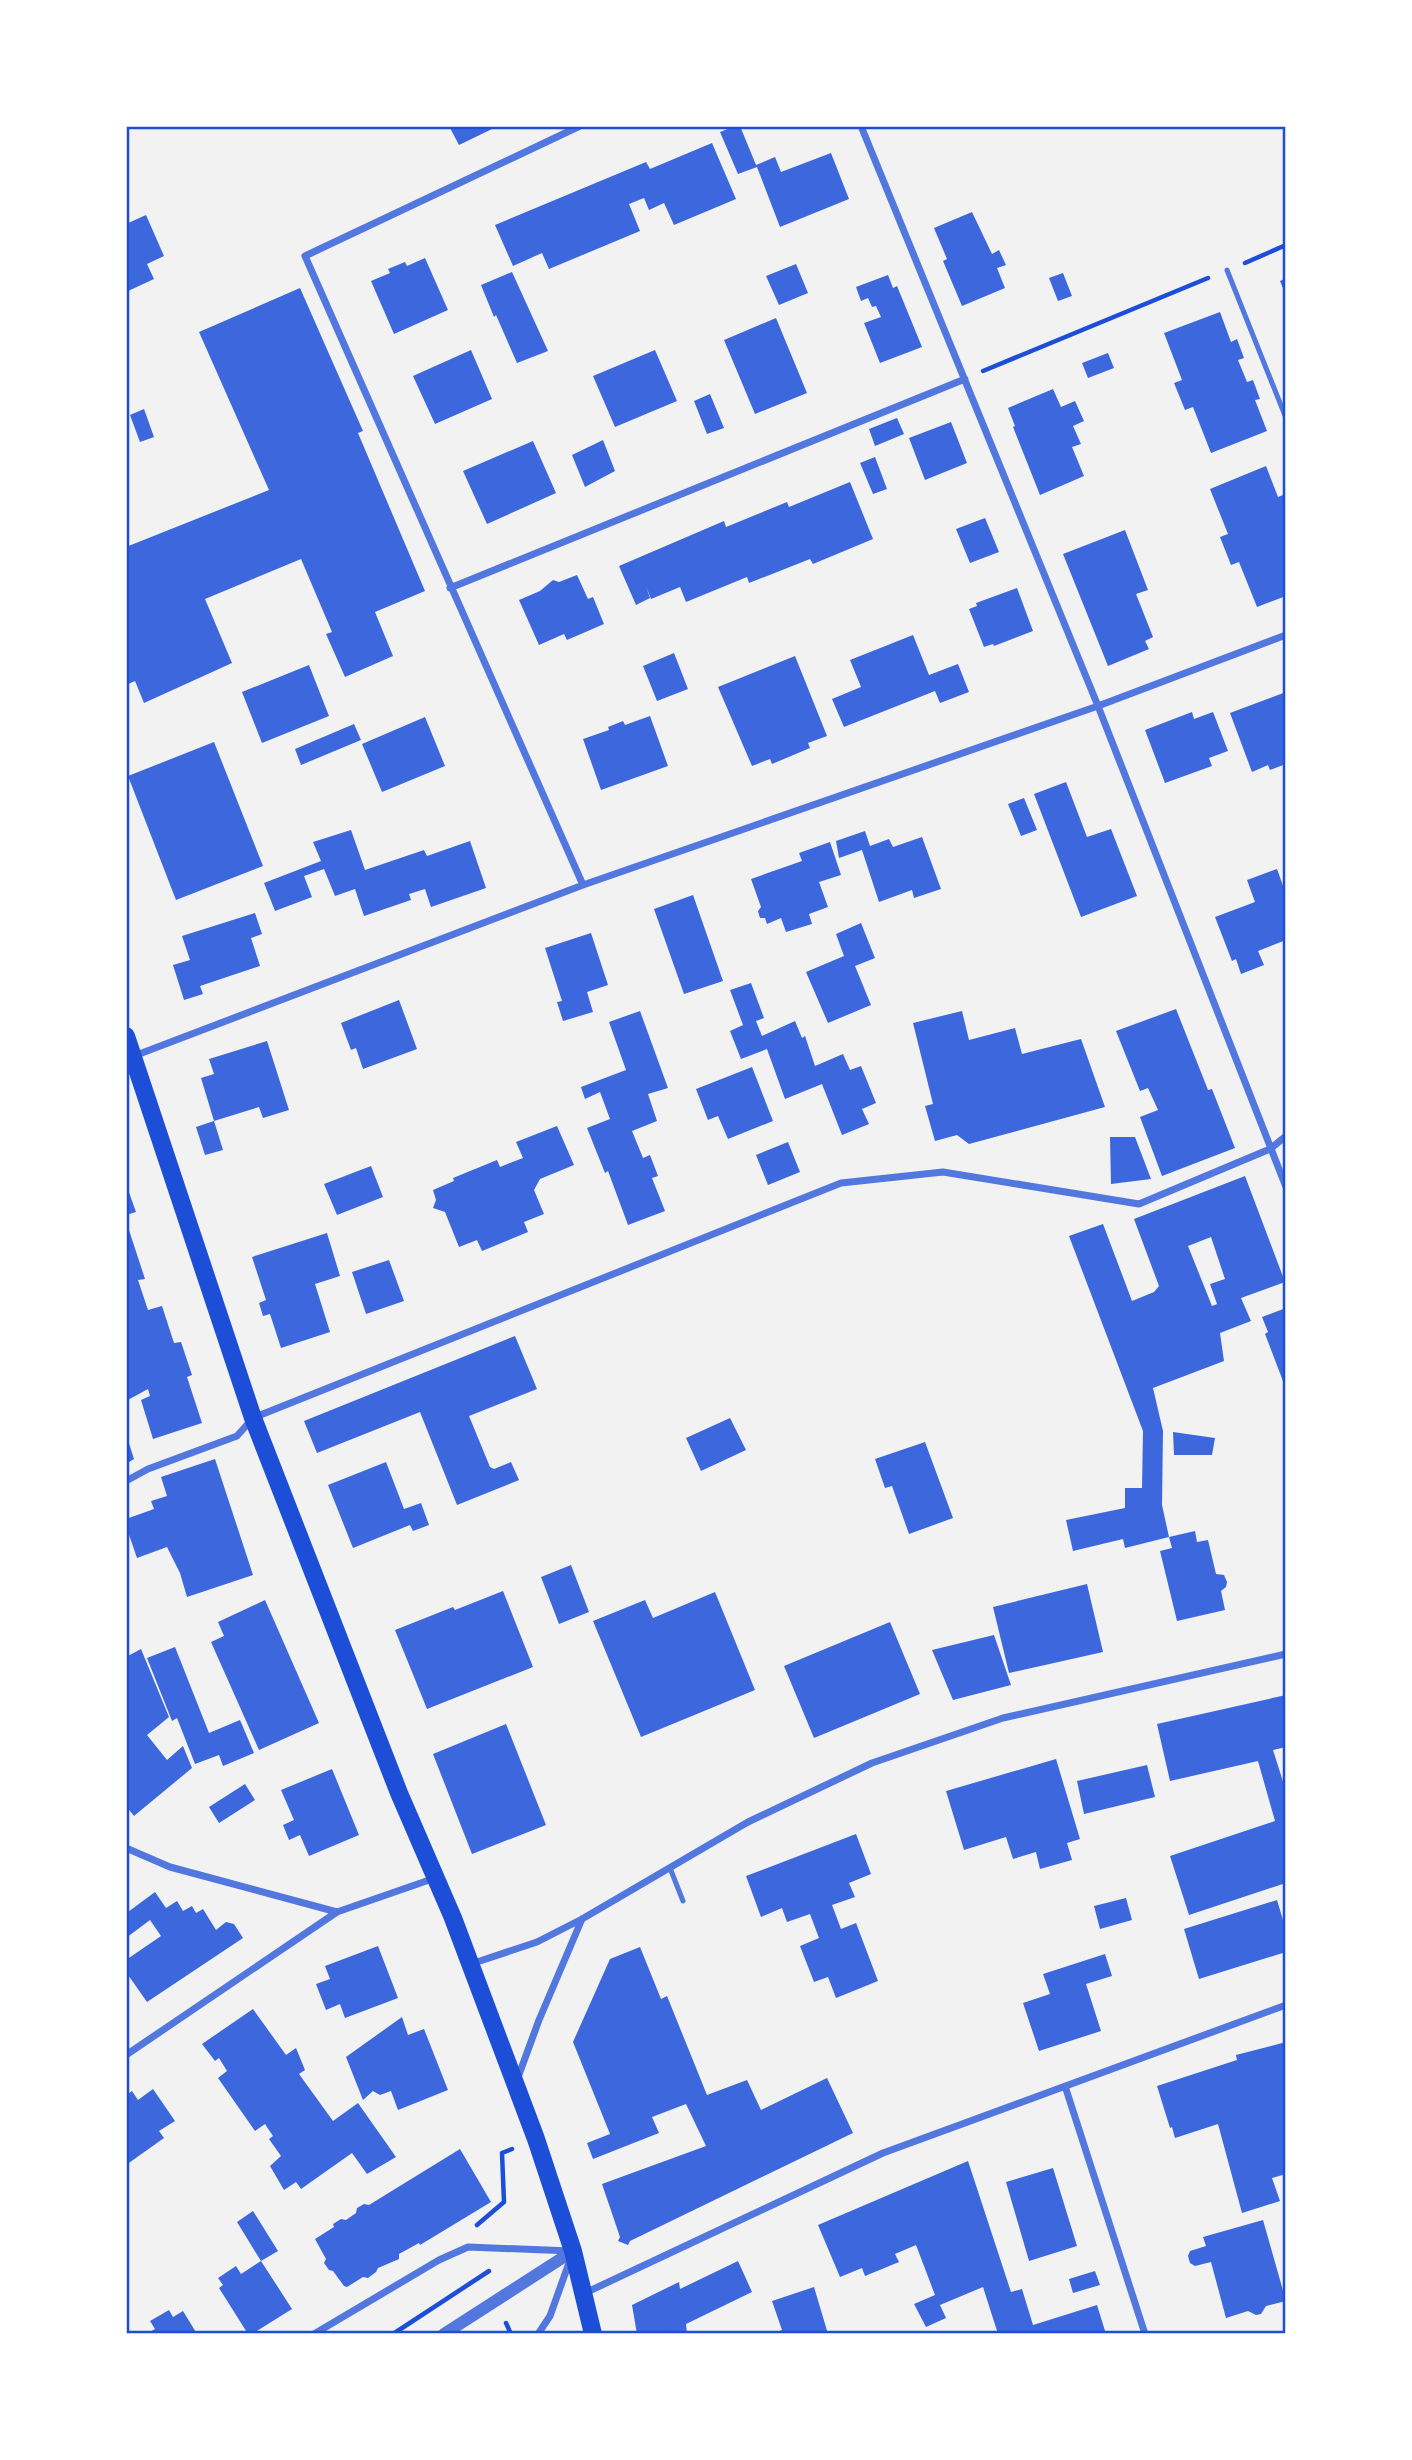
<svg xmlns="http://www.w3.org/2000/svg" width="1412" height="2460" font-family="'Source Serif 4',serif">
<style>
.building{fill:#3d67dc;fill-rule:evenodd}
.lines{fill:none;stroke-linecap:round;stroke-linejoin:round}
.path{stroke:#1d4ed8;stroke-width:4.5}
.service{stroke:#5277de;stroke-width:5}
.minor{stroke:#5277de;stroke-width:7}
.tertiary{stroke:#5277de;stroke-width:12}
.primary{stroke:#1d4ed8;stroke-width:18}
.neatline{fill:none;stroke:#1d4ed8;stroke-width:2.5}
</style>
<rect width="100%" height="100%" fill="#f2f2f2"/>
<path class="building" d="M449,126H490L492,129L459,145Z
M735,126H740L756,165L775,157L781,172L831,153L849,199L780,227L757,167L738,174L720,132Z
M712,143L736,199L674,225L664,203L649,210L644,198L629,204L640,231L549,269L542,253L513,266L495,225L646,162L650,169Z
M972,212L992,254L999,250L1006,265L997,268L1005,288L962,306L943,261L947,259L934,228Z
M146,215L164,256L147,264L154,279L126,292V224Z
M425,258L448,310L394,334L371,281L390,273L388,269L405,262L407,266Z
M796,264L808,293L779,305L766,276Z
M512,272L548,351L517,363L496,315L494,317L481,285Z
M1063,273L1072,296L1058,301L1049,278Z
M888,275L893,288L897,286L922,347L880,363L864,323L881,317L876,306L872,307L868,298L861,301L856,287Z
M1286,278V296L1280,281Z
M300,288L363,431L358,433L425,591L375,612L393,656L345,677L326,634L332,632L301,559L205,599L232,663L144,703L135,681L126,685V547L269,490L199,332Z
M1220,312L1231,342L1237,339L1244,358L1238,360L1247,382L1253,380L1260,399L1255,400L1267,431L1211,453L1193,407L1185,410L1174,383L1182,380L1164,333Z
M776,318L807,393L755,414L724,340Z
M471,350L492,399L435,424L413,376Z
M655,350L677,401L615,427L593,376Z
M1108,353L1114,368L1088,378L1082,363Z
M1053,389L1061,407L1075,401L1084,421L1073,426L1081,444L1072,447L1084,476L1040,495L1013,427L1015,426L1008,408Z
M710,394L724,428L707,434L694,401Z
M144,409L154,437L140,442L130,415Z
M897,418L904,434L875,446L869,429Z
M951,422L967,463L925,480L909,438Z
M603,440L615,471L585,487L572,455Z
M533,441L556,493L487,524L463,471Z
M875,457L887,489L873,494L860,463Z
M1266,466L1278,497L1283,495L1286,502V596L1257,607L1239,562L1231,565L1220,537L1228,534L1210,489Z
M850,482L873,539L813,564L810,559L749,583L747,577L686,602L680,587L651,599L646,586L650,598L636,605L619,566L724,521L726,527L787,502L789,507Z
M985,518L999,552L970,563L956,529Z
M1125,530L1148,590L1136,594L1153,637L1145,641L1149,649L1108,666L1063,554Z
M577,575L588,599L593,597L604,624L567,640L564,634L539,645L519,600L540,591L553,580L559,582Z
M1017,588L1033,631L994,646L993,644L984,647L969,609L977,606L976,603Z
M913,635L929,675L958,664L969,692L940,703L935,691L844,727L832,699L861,687L850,660Z
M674,653L688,689L657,701L643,666Z
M795,656L827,736L808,743L810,748L772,764L770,759L752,766L718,687Z
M309,665L329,716L262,743L242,692Z
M1286,692V764L1270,770L1268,765L1252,772L1230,713Z
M1192,712L1194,719L1213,712L1228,751L1209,758L1212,766L1165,783L1145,730Z
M650,716L668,766L601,790L583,739L609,730L608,727L623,721L625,725Z
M425,717L445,766L382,792L362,744Z
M354,724L361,740L301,765L295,749Z
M214,742L263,866L176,900L128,776Z
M1066,782L1087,837L1111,829L1137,896L1081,917L1034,794Z
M1024,798L1037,830L1021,836L1008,804Z
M351,830L365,870L424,850L427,856L470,841L486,888L431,907L425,889L409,894L411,900L364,916L355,889L335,896L324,869L304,876L312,897L275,911L264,883L321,861L313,842Z
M865,831L870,846L889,839L893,847L922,837L941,889L914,898L912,890L879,902L862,850L839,858L836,841Z
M830,842L841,875L819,882L828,907L809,914L812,924L786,932L781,918L767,924L765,918H760L758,911L761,907L751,879L802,861L799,853Z
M1277,869L1286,894V940L1258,951L1264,965L1241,974L1236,959L1232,961L1215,917L1255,902L1247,880Z
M693,895L723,981L684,994L654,909Z
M255,913L262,934L251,938L260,966L200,986L203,994L184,1000L173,965L190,960L182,936Z
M861,923L875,958L855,966L871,1005L828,1023L806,972L844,956L836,934Z
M591,933L608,985L587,992L593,1012L563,1021L557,1002L562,1001L545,948Z
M751,983L764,1018L756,1021L762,1036L795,1021L802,1038L805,1036L815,1066L843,1054L850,1070L861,1066L876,1103L862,1109L869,1124L842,1135L822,1084L785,1099L767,1049L741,1059L730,1031L743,1025L730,990Z
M399,1000L417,1049L363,1069L356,1048L351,1050L341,1023Z
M1176,1009L1208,1090L1212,1089L1235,1148L1162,1176L1140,1117L1158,1110L1148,1088L1140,1091L1116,1031Z
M640,1011L668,1088L648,1094L657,1121L632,1131L643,1158L650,1155L658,1176L652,1178L665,1211L628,1225L608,1171L605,1173L587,1128L610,1119L600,1092L585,1099L581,1087L626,1070L609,1022Z
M962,1011L969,1040L1015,1028L1022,1054L1081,1039L1105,1107L969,1144L957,1135L935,1141L925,1106L933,1104L913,1023Z
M267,1041L289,1110L263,1118L259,1107L214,1121L201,1078L214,1074L209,1059Z
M752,1067L773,1121L728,1139L718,1116L708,1120L696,1089Z
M214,1121L223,1150L205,1155L196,1127Z
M557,1126L574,1165L540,1179L534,1190L544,1214L524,1222L528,1232L482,1251L477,1240L459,1247L445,1212L433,1208L436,1200L433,1190L454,1181L453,1178L497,1160L500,1167L523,1158L516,1142Z
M1110,1137H1135L1151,1179L1111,1184Z
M788,1142L800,1172L768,1185L756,1155Z
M371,1166L383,1197L337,1215L324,1184Z
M1245,1176L1285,1282L1241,1298L1251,1321L1220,1333L1224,1361L1153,1388L1163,1431L1162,1505L1169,1537L1195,1531L1197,1542L1208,1540L1216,1574L1224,1575L1227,1582L1226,1587L1221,1591L1225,1610L1177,1621L1160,1551L1172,1548L1169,1537L1125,1548L1123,1539L1073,1551L1066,1520L1125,1508V1488H1142L1143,1431L1069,1236L1103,1224L1132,1301L1154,1292L1159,1286L1134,1219ZM1211,1237L1225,1279L1210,1284L1217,1304L1212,1306L1188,1246Z
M126,1184L136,1212L126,1215Z
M126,1221L145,1279L138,1280L148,1310L162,1306L174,1343L181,1342L192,1375L187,1377L202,1423L153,1439L141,1400L150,1396L148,1389L126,1401Z
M327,1233L340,1276L315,1284L330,1332L281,1348L270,1314L263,1316L259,1303L266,1300L252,1257Z
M389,1260L404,1301L366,1314L352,1272Z
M1286,1308V1389L1265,1334L1268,1332L1262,1317Z
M515,1336L537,1389L469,1416L490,1467L494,1469L511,1462L519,1480L457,1505L420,1412L317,1453L304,1421Z
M730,1418L746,1450L701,1471L686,1438Z
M1173,1432L1215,1438L1212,1455H1174Z
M126,1434L134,1459L126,1464Z
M925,1442L953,1518L909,1534L892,1486L885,1488L875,1459Z
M215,1459L253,1575L187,1597L180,1573L167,1547L137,1558L126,1526V1519L154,1509L151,1501L167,1496L161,1477Z
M386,1462L404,1509L421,1503L429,1525L413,1531L410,1525L353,1548L328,1485Z
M571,1565L589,1612L559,1624L541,1577Z
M1087,1584L1103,1652L1009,1673L993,1607Z
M503,1591L533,1667L427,1709L395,1630L453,1607L455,1610Z
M715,1592L755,1690L641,1737L593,1621L645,1600L653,1618Z
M265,1600L319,1723L259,1750L211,1642L224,1636L218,1622Z
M890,1622L920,1694L814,1738L784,1666Z
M994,1635L1011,1685L953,1700L932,1650Z
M175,1647L209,1733L240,1720L254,1753L223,1766L219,1755L195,1764L177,1718L172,1721L147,1658Z
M141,1649L169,1717L147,1735L167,1760L183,1746L192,1768L134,1816L126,1806V1657Z
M1286,1695V1747L1273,1750L1286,1791V1883L1189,1915L1170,1856L1275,1821L1258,1761L1170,1781L1157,1724Z
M506,1724L546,1825L472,1854L433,1754Z
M1056,1759L1080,1839L1067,1843L1072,1860L1040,1869L1036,1852L1013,1859L1006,1837L964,1850L946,1791Z
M1147,1765L1155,1797L1084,1814L1077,1781Z
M332,1769L359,1835L309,1856L300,1835L289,1840L283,1825L294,1820L281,1790Z
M245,1784L255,1800L219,1823L209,1807Z
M856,1834L871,1874L849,1883L855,1897L832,1905L841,1929L856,1923L878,1981L836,1998L828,1977L814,1982L800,1946L819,1938L810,1914L787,1922L782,1908L761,1917L746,1876Z
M155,1892L166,1908L177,1901L183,1911L192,1906L196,1913L203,1909L216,1930L226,1922L234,1924L243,1938L147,2002L126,1972V1960L161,1936L150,1920L126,1938V1909L128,1912Z
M1126,1898L1132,1920L1100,1929L1094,1906Z
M1277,1900L1286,1930V1952L1199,1979L1184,1929Z
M378,1946L398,1998L345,2018L340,2004L326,2010L316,1984L330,1979L325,1966Z
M640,1947L661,1999L667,1996L707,2095L747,2080L761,2110L827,2078L853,2133L630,2241L628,2245L618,2241L620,2237L602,2184L706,2146L686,2104L652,2117L659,2133L593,2159L587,2143L610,2134L573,2042L610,1959Z
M1105,1954L1112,1976L1086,1984L1101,2031L1039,2051L1023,2003L1050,1994L1043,1974Z
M253,2009L286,2055L296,2048L305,2070L299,2074L333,2121L358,2103L396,2157L367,2174L352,2153L301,2189L296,2182L284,2190L270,2166L281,2156L269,2139L273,2136L265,2124L255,2131L218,2078L227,2071L219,2058L215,2061L202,2044Z
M402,2017L408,2035L424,2029L448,2090L398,2110L391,2091L380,2095L373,2091L363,2100L346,2057Z
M1286,2042V2174L1272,2178L1280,2201L1242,2213L1218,2124L1175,2138L1172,2127L1170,2128L1157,2086L1237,2060L1236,2055Z
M153,2089L175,2121L159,2131L164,2138L126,2165V2095L132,2091L138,2100Z
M460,2149L491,2202L420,2245L419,2243L399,2254V2259L378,2268L376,2272L368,2278L363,2277L347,2287L344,2286L333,2271L329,2270L324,2263L326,2259L315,2239L334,2227L333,2224L341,2219L346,2220L356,2213L357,2208L364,2204L369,2205Z
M968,2161L1011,2292L1022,2289L1033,2325L1097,2305L1106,2334H998L983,2287L940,2305L946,2318L926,2327L914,2304L935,2295L916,2245L895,2254L899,2262L865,2276L862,2268L840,2277L818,2225Z
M1053,2168L1077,2246L1029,2261L1006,2182Z
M253,2211L278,2251L261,2261L292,2309L252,2334H248L219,2288L223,2285L218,2278L236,2266L241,2274L261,2261L237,2222Z
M1263,2220L1286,2301L1266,2306L1261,2314L1256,2315L1248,2311L1226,2318L1211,2262L1195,2266L1190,2263L1188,2256L1190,2251L1206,2246L1203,2237Z
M738,2261L752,2292L686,2324L687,2334H637L632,2305L679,2282L680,2289Z
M1095,2271L1100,2285L1073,2293L1069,2279Z
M814,2287L828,2334H772L782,2330L772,2301Z
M169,2310L173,2317L183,2311L197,2334H146L155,2329L150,2321Z"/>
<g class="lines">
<path class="path" d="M1245,263L1286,245
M983,371L1208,278
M477,2225L504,2202L502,2153L512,2149
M506,2323L511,2334
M393,2334L489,2271"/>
<path class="service" d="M1227,270L1286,418
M670,1868L683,1901"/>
<path class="minor" d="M580,126L305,256L583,885
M861,126L1098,706L1286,1187
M450,588L965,379
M134,1056L583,885L1098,706L1286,635
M126,1481L148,1469L237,1436L253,1418L841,1183L943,1172L1139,1204L1270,1149L1286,1136
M126,1848L170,1867L337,1912L435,1878
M471,1964L537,1942L582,1919L748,1822L872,1763L1003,1718L1286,1654
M126,2055L337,1912
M517,2080L539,2020L582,1919
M1065,2086L1145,2334
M585,2293L883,2153L1286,2005
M314,2334L439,2260L468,2247L571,2251
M538,2334L550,2316L570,2260"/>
<path class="tertiary" d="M444,2334L573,2251"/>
<path class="primary" d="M126,1036L253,1418L399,1793L453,1918L536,2139L573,2251L593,2334"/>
</g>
<rect width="1412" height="2460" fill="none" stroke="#ffffff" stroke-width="256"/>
<rect x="128" y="128" width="1156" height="2204" class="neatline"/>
</svg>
